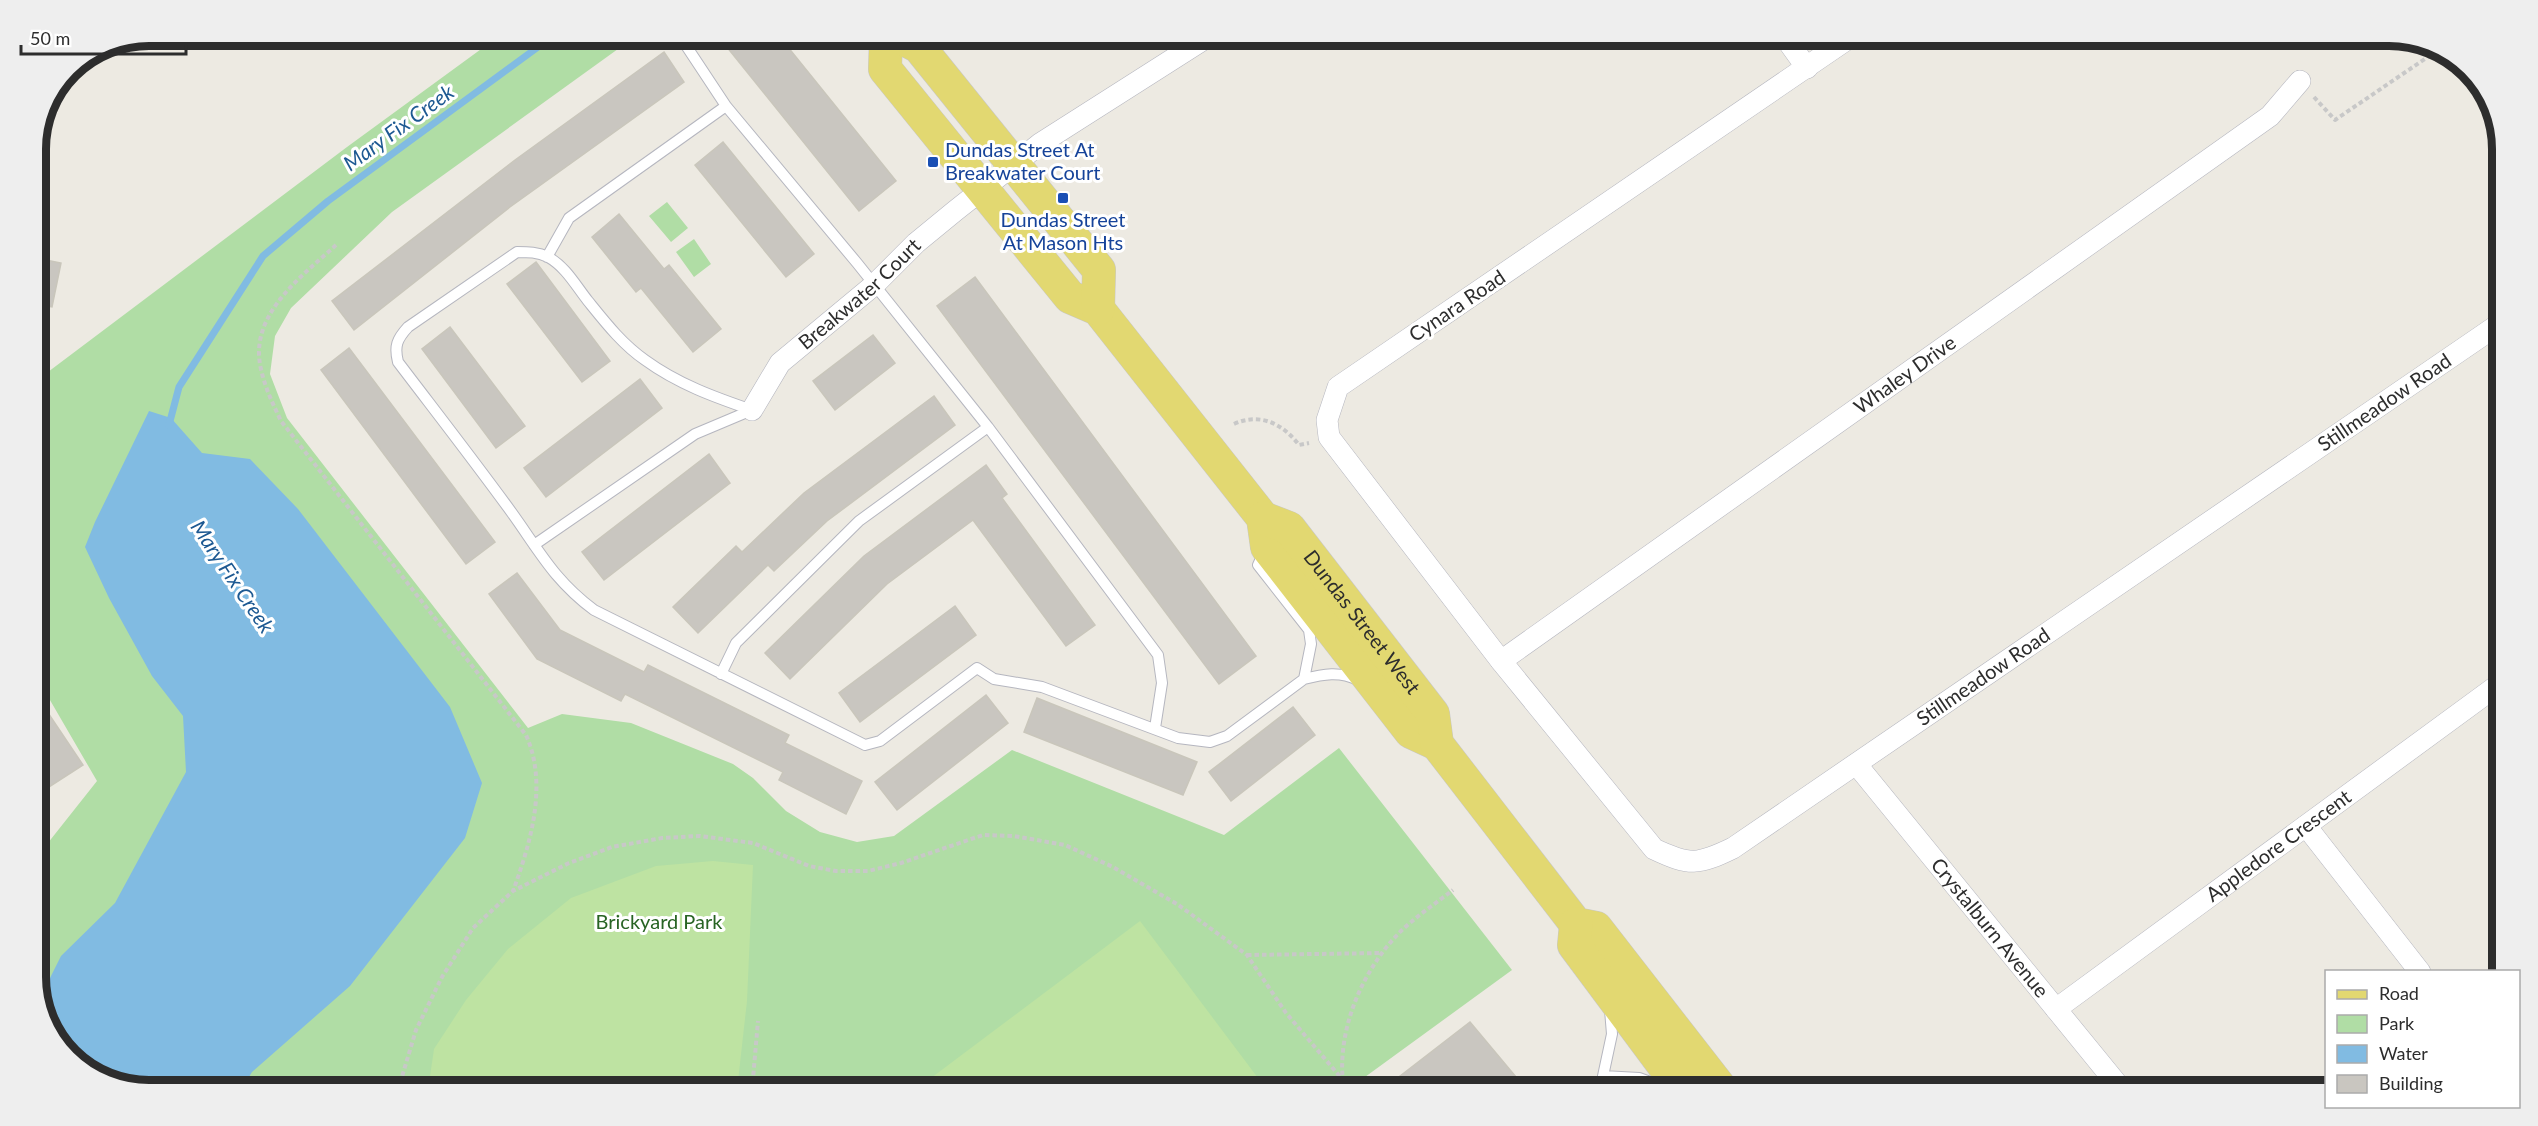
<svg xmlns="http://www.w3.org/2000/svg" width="2538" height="1126" font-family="Lato,sans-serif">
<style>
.green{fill:#b0dda5}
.pitch{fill:#bee3a2}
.water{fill:#81bbe2}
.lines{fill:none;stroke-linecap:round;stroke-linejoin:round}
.stream{stroke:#81bbe2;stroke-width:7}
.building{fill:#c9c6c0;stroke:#c9c6bb;stroke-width:1.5}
.lane-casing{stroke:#b5b6bf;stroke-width:12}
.street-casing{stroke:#b5b6bf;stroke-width:22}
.primary-casing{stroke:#c8c8c8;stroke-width:34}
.path{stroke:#c8c8c8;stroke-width:4;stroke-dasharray:4.5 3;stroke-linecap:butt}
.lane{stroke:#fff;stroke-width:10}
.street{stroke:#fff;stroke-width:21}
.primary{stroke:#e2d871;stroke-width:33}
.transit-dot{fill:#1a4fb4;stroke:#fff;stroke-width:2}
.labels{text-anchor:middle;stroke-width:6;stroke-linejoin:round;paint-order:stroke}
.transit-label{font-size:20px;fill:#164399;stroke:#fff;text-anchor:start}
.street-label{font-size:20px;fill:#2d2d2d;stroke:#fff}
.park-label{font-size:20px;fill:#286424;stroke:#fff}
.water-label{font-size:21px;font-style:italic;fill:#1d5992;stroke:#fff}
.rim{fill:none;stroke:#2d2d2d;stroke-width:8}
</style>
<rect width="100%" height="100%" fill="#edeae2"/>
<path class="green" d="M499,36H636L392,212L291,308L275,336L270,374L287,418L528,728L562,714L631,723L733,764L753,778L786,811L820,832L857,842L894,836L1012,750L1224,835L1339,748L1512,970L1365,1077L1366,1090H150L106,1081L59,1045L36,984V858L97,781L36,676V381L347,147Z
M667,202L688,228L671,242L649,216Z
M694,239L711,264L694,277L676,252Z"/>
<path class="pitch" d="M713,861L753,865L747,1001L737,1090H428L434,1049L466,1000L508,949L571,898L656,866Z
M1140,921L1267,1090H915L947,1066Z"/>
<path class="water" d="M149,411L171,418L202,453L250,459L298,509L450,707L482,783L465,838L350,986L252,1072L241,1090H150L106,1081L59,1045L41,996L61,956L115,903L186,772L183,716L152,676L109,598L85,547L95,522Z"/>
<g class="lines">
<path class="stream" d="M169,425L179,387L263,256L328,201L553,36"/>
</g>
<path class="building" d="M718,36H779L896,181L859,211Z
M664,52L684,82L510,207L354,330L332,301L515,160Z
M723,142L814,254L786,277L695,165Z
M619,214L664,269L669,265L721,329L693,352L641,288L636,292L592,237Z
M36,258L61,263L52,307L36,304Z
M536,262L610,361L582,382L507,284Z
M975,277L1256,656L1219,684L937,306Z
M450,327L525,426L496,448L422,349Z
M873,335L895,363L835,410L813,381Z
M349,348L495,542L466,564L321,370Z
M640,379L662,408L546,497L524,468Z
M934,396L955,425L827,521L774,571L768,565L698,633L673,607L736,546L742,552L804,493Z
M709,454L730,483L604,580L582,552Z
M986,465L1007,494L1002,498L1095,625L1066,646L973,520L887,584L790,679L765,653L864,556Z
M517,573L560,630L644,672L648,665L789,735L785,743L862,781L846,814L779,780L783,772L625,694L621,701L537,659L489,594Z
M955,606L976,635L860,722L839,693Z
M36,695L83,765L49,787L36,768Z
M986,695L1008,723L897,810L875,782Z
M1037,698L1197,762L1183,795L1024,732Z
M1293,707L1315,735L1231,801L1209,772Z
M1470,1022L1527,1090H1382Z"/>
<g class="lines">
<g class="lane-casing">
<path id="lane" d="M683,41L726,106L857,263L988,427L1158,655L1162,683L1155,728
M547,257L569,218L726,106
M752,410C714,397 678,384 645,360C622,344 605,322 588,301C576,286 566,267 548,257C538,252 528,252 517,252L408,327C397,339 394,346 398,362C436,412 475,462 512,513C540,552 554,580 594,610L865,745L880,741L977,668L994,679L1042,687L1178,738L1210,742L1227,736L1304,679C1323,674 1340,671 1358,680
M534,545L695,434L752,410
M1264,552L1258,565L1309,630L1311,644L1304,679
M721,674L736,643L859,521L988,427
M1610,1010L1612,1034L1603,1076L1639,1078L1669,1089"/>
</g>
<g class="street-casing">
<g id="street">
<path d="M1784,36L1807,68"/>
<path id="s1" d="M1852,36L1338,387L1327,420L1329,437L1501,661L1654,849C1690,866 1698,865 1733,848L2502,322"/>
<path id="s2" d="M752,410L780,363L874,285L916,243L955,211L1041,143L1209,36"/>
<path id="s3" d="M1501,661L2270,116L2300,81"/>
<path id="s4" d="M1857,765L2122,1090"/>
<path d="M2306,826L2420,972"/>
<path id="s5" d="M2056,1009L2502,682"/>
</g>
</g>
<g class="primary-casing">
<g id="primary">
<path d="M886,36L885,69L1070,297L1098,309L1263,518L1267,547L1411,732L1437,744"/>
<path d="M898,36L919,47L1099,270L1098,309"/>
<path id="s6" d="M1263,518L1289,528L1433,714L1437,744L1576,924L1596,928L1722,1090"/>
<path d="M1576,924L1574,945L1682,1090"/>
</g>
</g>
<path class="path" d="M2314,97L2335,120L2438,50
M336,245C301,277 248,315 261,369C265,388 273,404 281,421L526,735C548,784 531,842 513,891
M1234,424C1260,412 1283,424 1299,445L1309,443
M1247,955L1382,953
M398,1090L416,1030L442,977L473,928L513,891L569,863L612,847L662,838L700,836L753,843L809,866L836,871H868L901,863L983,835L1014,836L1065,845L1113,867L1177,904L1247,955L1286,1013L1342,1079
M752,1090L758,1021
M1344,1090C1335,1035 1360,973 1399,933C1415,917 1435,904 1453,890"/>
<use href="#lane" class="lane"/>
<use href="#street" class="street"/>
<use href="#primary" class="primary"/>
</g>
<g class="transit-dot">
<rect x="927" y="156" width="12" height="12" rx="3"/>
<rect x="1057" y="192" width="12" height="12" rx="3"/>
</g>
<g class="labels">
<g class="transit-label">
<text x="945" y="157">Dundas Street At<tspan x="945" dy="23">Breakwater Court</tspan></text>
<text x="1063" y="227" text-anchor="middle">Dundas Street<tspan x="1063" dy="23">At Mason Hts</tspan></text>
</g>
<g class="street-label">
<text dy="7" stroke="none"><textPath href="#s2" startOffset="160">Breakwater Court</textPath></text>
<text transform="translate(1457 306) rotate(-34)" y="7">Cynara Road</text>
<text dy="7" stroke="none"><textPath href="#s3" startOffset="495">Whaley Drive</textPath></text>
<text dy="7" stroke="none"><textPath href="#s1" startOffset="2072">Stillmeadow Road</textPath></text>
<text dy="7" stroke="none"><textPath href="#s6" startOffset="147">Dundas Street West</textPath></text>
<text dy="7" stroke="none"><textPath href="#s1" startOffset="1586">Stillmeadow Road</textPath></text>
<text dy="7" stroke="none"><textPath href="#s5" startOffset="276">Appledore Crescent</textPath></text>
<text dy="7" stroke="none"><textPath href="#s4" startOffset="210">Crystalburn Avenue</textPath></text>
</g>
<g class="park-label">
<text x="659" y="929">Brickyard Park</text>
</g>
<g class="water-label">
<text transform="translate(399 128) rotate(-36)" y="7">Mary Fix Creek</text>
<text transform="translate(232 577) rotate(56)" y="7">Mary Fix Creek</text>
</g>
</g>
<path d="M0 0H2538V1126H0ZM149 46H2389A103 103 0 0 1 2492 149V977A103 103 0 0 1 2389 1080H149A103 103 0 0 1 46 977V149A103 103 0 0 1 149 46Z" fill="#eee" fill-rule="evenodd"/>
<path class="rim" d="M149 46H2389A103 103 0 0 1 2492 149V977A103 103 0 0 1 2389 1080H149A103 103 0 0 1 46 977V149A103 103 0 0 1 149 46Z"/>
<rect x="2325" y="970" width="195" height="138" fill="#ffffff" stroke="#ababab" stroke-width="1.5"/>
<rect x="2337" y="990" width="30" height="9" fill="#e2d871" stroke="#ababab" stroke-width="1.5"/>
<text x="2379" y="1000" font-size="18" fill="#2d2d2d">Road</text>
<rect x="2337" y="1015" width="30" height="18" fill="#b0dda5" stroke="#ababab" stroke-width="1.5"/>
<text x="2379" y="1030" font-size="18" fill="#2d2d2d">Park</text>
<rect x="2337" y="1045" width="30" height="18" fill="#81bbe2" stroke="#ababab" stroke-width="1.5"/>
<text x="2379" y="1060" font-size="18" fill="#2d2d2d">Water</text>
<rect x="2337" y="1075" width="30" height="18" fill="#c9c6c0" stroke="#ababab" stroke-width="1.5"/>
<text x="2379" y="1090" font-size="18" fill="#2d2d2d">Building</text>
<path d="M21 45v9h165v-9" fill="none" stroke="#2d2d2d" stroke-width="3"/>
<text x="30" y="45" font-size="18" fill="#2d2d2d" stroke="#ffffff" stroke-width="4.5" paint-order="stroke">50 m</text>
</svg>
